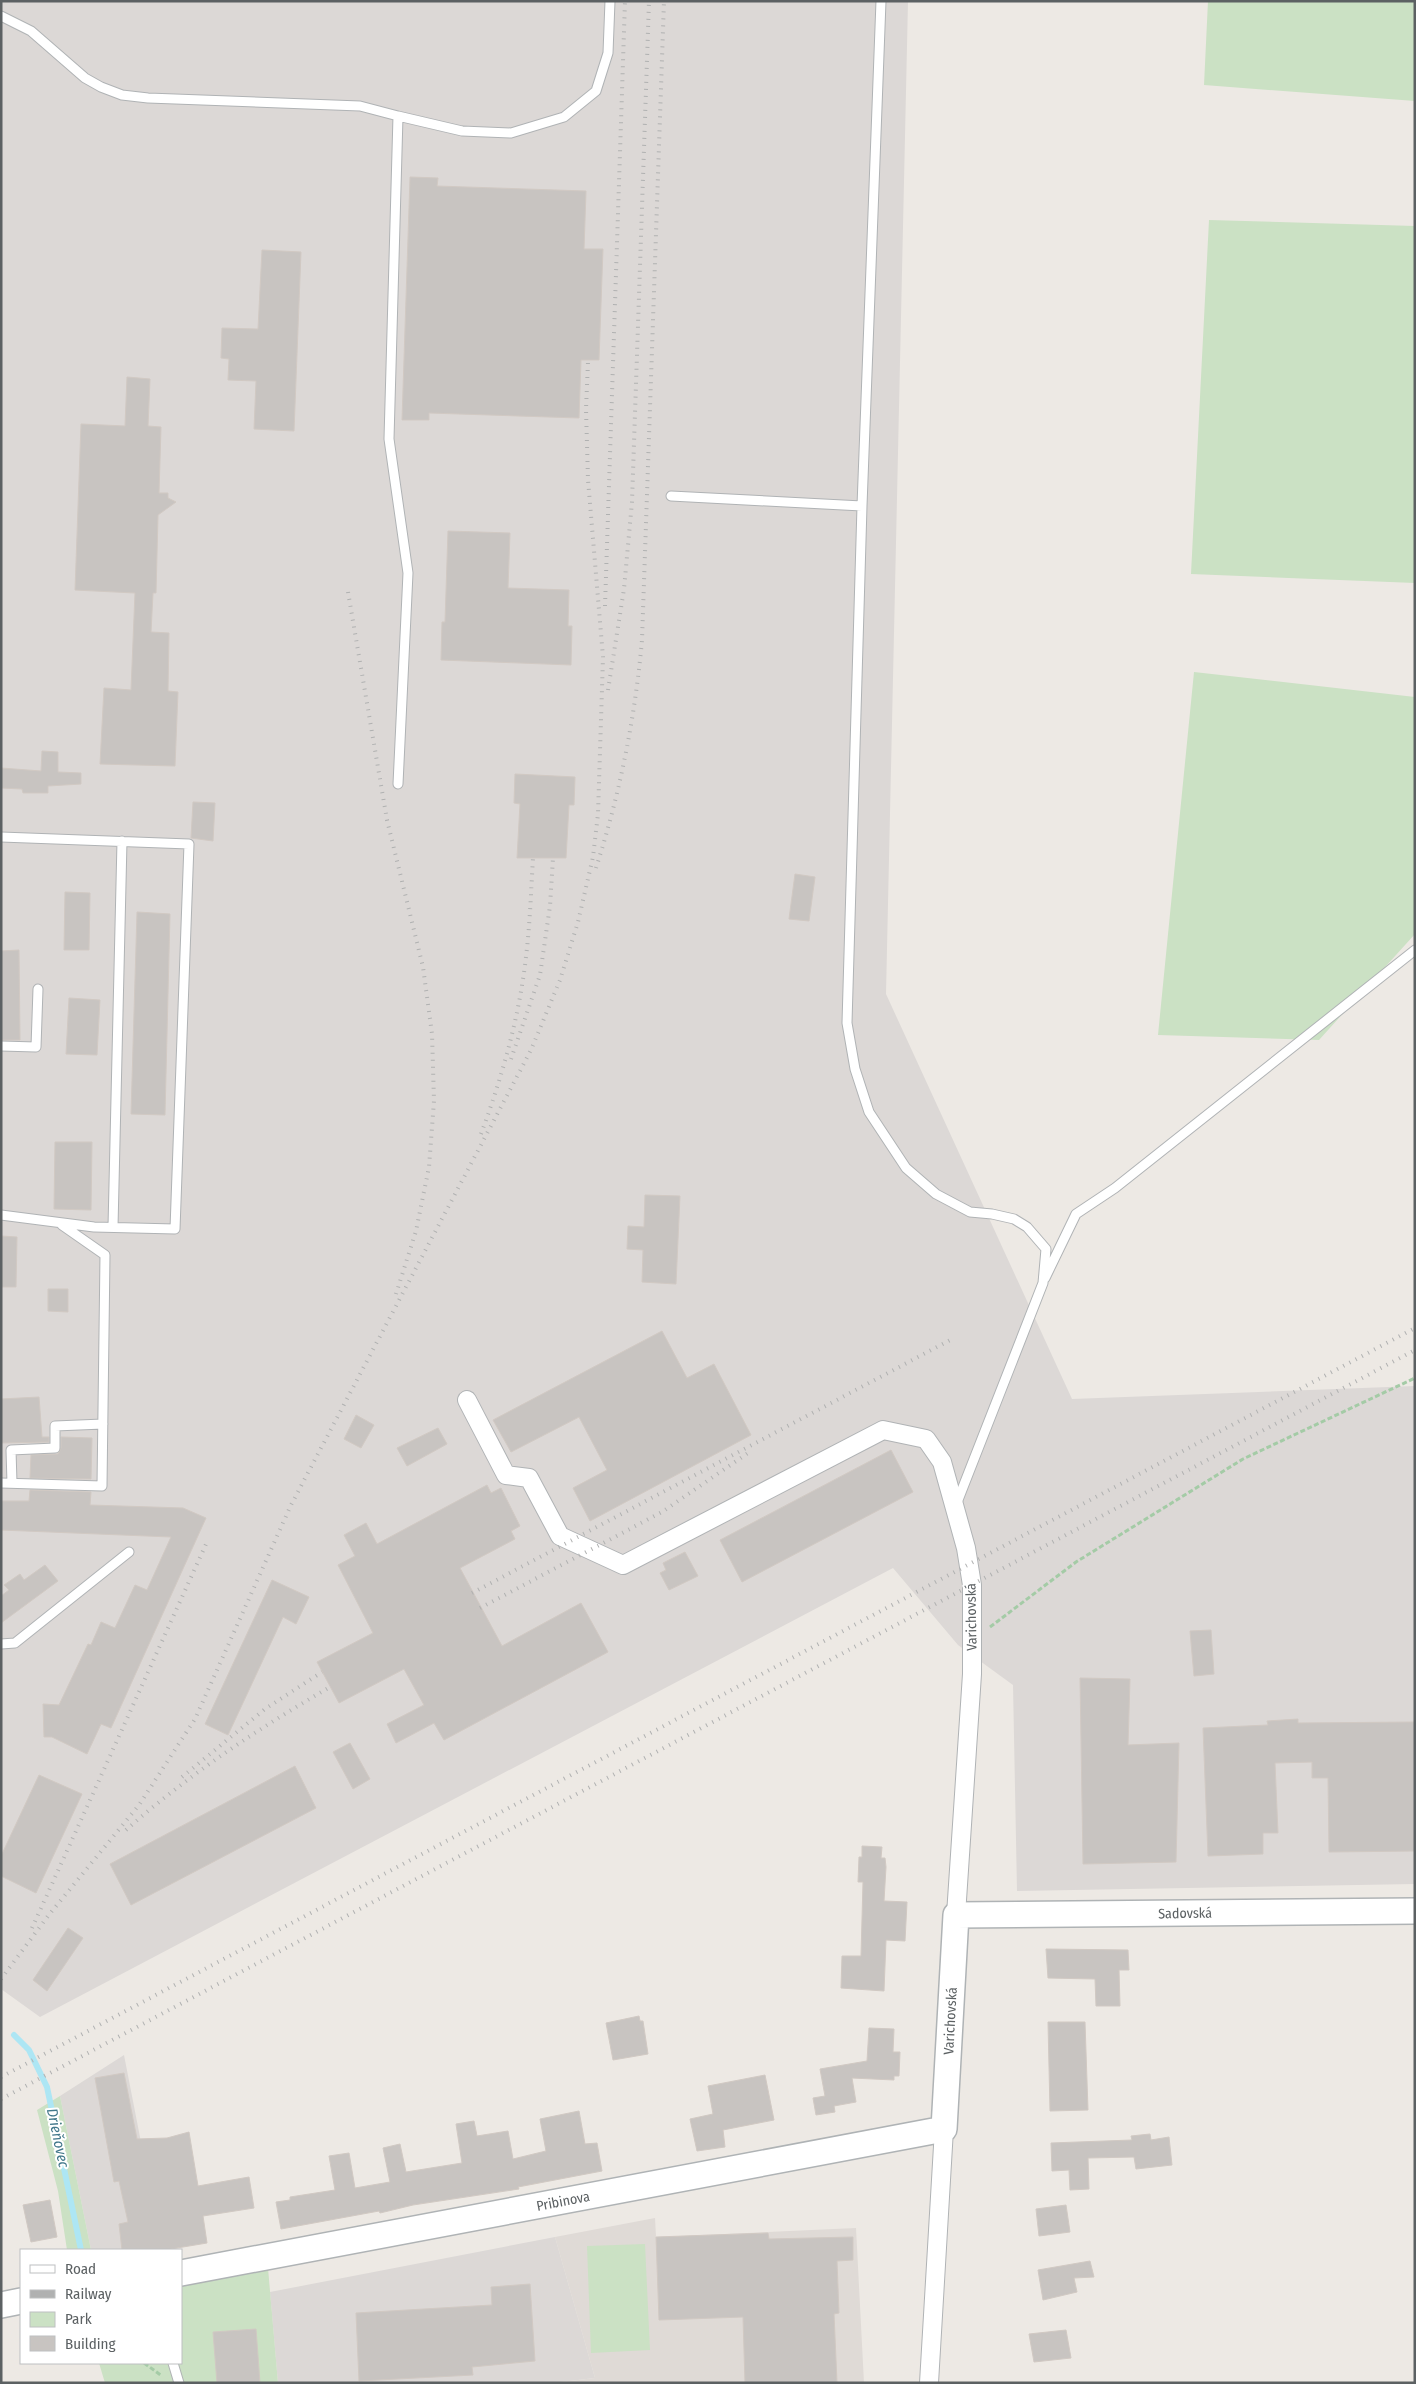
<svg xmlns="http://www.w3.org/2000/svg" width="1416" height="2384" font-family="'Fira Sans Condensed',sans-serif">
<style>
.industrial{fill:#dcd8d6}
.education{fill:#dfdad6}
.green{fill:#cbe1c4}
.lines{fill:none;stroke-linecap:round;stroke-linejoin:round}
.stream{stroke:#ade6f4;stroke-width:6}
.building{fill:#c8c4c1;stroke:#d1c9c3}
.lane-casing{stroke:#b0b3b5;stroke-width:11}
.street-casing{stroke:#b0b3b5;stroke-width:20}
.secondary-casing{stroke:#afb3b5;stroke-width:28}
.path{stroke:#a4cba6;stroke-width:3;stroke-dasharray:5 2.5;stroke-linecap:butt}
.lane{stroke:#fff;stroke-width:9}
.street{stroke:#fff;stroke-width:18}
.secondary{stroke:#fff;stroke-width:25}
.rail{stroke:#b0b1b1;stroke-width:4;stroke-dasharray:1 6;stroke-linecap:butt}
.labels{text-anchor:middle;stroke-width:4;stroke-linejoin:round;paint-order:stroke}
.street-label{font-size:14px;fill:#5c6163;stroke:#fff}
.water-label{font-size:15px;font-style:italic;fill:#42788b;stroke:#fff}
</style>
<rect width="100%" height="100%" fill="#ede9e4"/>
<path class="industrial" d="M1,1H908L886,994L1072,1399L1415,1386V1884L1017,1891L1013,1685L958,1645L893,1568L40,2017L1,1989Z
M124,2055L162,2250H91L60,2096Z
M555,2237L595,2378L552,2383H278L270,2292Z"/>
<path class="education" d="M655,2218L656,2237L856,2228L864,2383H552L595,2378L555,2237Z"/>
<path class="green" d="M1208,1H1415V101L1204,85Z
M1209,220L1415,226V583L1191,574Z
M1194,672L1415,697V934L1319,1040L1158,1035Z
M60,2096L91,2250H67L58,2191L37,2110Z
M645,2244L650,2350L591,2353L587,2246Z
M268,2268L278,2383H105L99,2363H181V2284Z"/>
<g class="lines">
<path class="stream" d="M14,2035L29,2050L47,2087L81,2250"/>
</g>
<path class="building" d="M410,177L438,178L437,186L586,191L584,249H603L599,360H581L579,418L429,413V420H402Z
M262,250L301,252L294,431L254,429L256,381L228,380L229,359L221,358L222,328L258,329Z
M127,377L150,379L148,426L161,427L159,493H168V498L176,502L158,515L156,593H153L151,632L169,633L168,691L178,692L175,766L100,764L104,688L131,690L135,593L75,590L81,424L125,426Z
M448,531L510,533L508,588L569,590L568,626H572L571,665L441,660L442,622H445Z
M42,751L58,752V772L81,773V784L48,786V793H23L22,789L1,788V768L41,771Z
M515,774L575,777L574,805H569L566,858H517L520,804L514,803Z
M193,802L215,803L213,841L191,838Z
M795,874L815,877L809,921L789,919Z
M65,892L90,893L89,950H64Z
M137,912L170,914L165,1115L131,1114Z
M19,950L20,1040H1V951Z
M69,998L100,1000L97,1055L66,1054Z
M55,1142H92L91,1210L54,1209Z
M645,1195L680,1196L676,1284L642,1282L643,1250L627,1249L628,1226L644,1227Z
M1,1236L17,1237L16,1287H1Z
M48,1289H68V1312L48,1311Z
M662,1331L687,1378L714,1364L751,1435L590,1521L573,1488L607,1470L579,1417L511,1452L493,1420Z
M39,1397L42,1437H49V1442L1,1443V1399Z
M356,1415L374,1425L361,1448L344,1439Z
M438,1428L447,1444L407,1466L397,1448Z
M61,1437L92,1438L91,1479L30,1478L31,1455L58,1454L61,1448Z
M891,1450L913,1492L742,1582L720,1540Z
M487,1485L491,1493L501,1488L520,1526L511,1531L515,1539L460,1568L502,1646L581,1603L608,1652L444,1740L434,1723L396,1743L387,1724L424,1705L404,1669L339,1703L317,1662L373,1633L338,1565L355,1556L344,1535L366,1523L377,1544Z
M30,1490L91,1492L90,1505L183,1508L206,1518L111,1728L101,1724L87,1754L52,1737H44L43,1704L59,1705L88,1644L91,1645L101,1622L115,1628L135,1585L147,1590L171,1537L1,1530V1501H29Z
M685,1552L698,1576L669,1590L660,1573L666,1570L663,1563Z
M45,1565L58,1581L1,1623V1596L9,1590L4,1585L20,1574L24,1580Z
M272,1580L309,1597L296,1624L283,1617L228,1735L205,1724Z
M1211,1630L1214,1674L1194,1676L1190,1631Z
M1080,1678L1130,1679L1128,1745L1179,1743L1176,1862L1083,1864Z
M1298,1719V1723L1415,1722V1851L1329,1852L1328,1778H1312V1762L1275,1763L1278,1833H1263V1854L1208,1856L1203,1728L1268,1725L1267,1721Z
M350,1743L370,1779L353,1789L333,1752Z
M295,1766L316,1808L131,1905L110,1864Z
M39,1775L82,1794L36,1893L1,1876V1856Z
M862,1846L882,1847L881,1858H885L886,1867L884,1901L907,1902L905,1941L886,1940L884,1991L841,1988L842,1956H861L863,1882H858L859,1857H862Z
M68,1928L83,1938L47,1991L33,1980Z
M1046,1949L1128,1950L1129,1970H1119L1120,2006H1096L1095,1979L1048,1978Z
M639,2016L640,2021H643L648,2054L613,2060L606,2023Z
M1048,2022H1085L1088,2110L1050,2111Z
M869,2028L894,2029L893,2052H900L899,2076H894V2080L852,2078L856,2102L834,2106L835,2112L816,2115L813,2098L825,2096L820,2069L867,2061Z
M124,2073L137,2139L167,2138L189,2132L198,2186L249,2177L254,2208L203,2216L207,2243L165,2250H122L119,2224L128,2222L119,2181L114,2182L95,2078Z
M765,2075L774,2120L723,2130L725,2147L697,2151L690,2119L713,2114L708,2086Z
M579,2111L585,2144L597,2143L602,2171L518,2187L519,2189L413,2205L380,2213L379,2211L281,2229L276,2202L290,2200V2197L335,2190L329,2156L349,2153L355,2188L390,2182L383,2148L400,2144L406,2172L462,2163L456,2124L474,2121L477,2136L508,2131L513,2159L546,2151L540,2119Z
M1150,2134L1151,2140L1169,2137L1172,2165L1136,2169L1134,2157L1088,2158L1089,2189L1070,2190L1069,2170L1052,2171L1051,2143L1132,2140L1131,2136Z
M50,2200L57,2237L31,2242L23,2205Z
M1066,2205L1070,2232L1039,2236L1036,2209Z
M768,2233L769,2239L853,2237V2260L837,2261L839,2313L834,2314L837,2383H745L743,2317L659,2320L656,2237Z
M1090,2261L1094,2277L1074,2278L1077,2292L1043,2300L1038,2270Z
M530,2284L535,2361L472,2367L473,2375L359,2381L356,2313L492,2305L491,2287Z
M256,2329L260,2383H217L213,2332Z
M1066,2330L1071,2358L1034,2362L1029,2334Z"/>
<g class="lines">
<g class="lane-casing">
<path id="lane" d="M881,1L862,506L847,1023L855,1069L869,1112L906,1168L936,1194L970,1212L992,1214L1014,1219L1027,1227L1046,1249L1043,1283L956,1505
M1,16L31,31L85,78L101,87L122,95L148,98L360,106L398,116L389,439L408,573L398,784
M398,116L462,131L511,133L564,117L596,91L608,53L610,1
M671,496L862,506
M1,837L189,844L175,1229L94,1227L1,1215
M1,1046L36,1047L38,989
M113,1227L122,841
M1045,1278L1076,1214L1115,1188L1415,950
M1,1483L102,1486L105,1255L62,1225
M12,1483L11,1450L55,1448V1426L103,1424
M1,1644L15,1643L129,1552
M173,2363L179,2383"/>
</g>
<g class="street-casing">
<path id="street" d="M467,1400L506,1475L529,1478L560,1536L623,1565L883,1430L926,1439L942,1462L966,1548L972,1585V1674L956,1915
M929,2383L944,2129"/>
</g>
<g class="secondary-casing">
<path id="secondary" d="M181,2273L944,2129L956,1915L1415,1911
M1,2305L21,2301"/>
</g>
<path class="path" d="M990,1627L1076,1562L1243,1459L1415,1378
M144,2363L162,2376"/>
<use href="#lane" class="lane"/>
<use href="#street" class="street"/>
<use href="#secondary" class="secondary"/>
<path class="rail" d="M348,592L387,820L423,967L432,1034L434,1101L429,1167L416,1231L396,1294
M605,606L625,1
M608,690L624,589L632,502L649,1
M596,868C620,793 635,718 642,640L664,1
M511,1059L540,975L550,906L553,858
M481,1134C502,1077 519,1018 526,957C530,924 531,891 533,858
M472,1593L954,1338
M480,1608L662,1512L748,1453
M182,1777L265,1709L322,1672
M126,1830C188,1775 259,1728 330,1687
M32,1928L207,1542
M1,1979L48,1916L139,1805L195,1719L291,1505L531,1050L560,980L578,922L593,857L598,814L603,657L588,480L586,409L588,362
M1,2077L1415,1328
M1,2099L1415,1350"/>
</g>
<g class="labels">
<g class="street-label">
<text transform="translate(971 1617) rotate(-91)" y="5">Varichovská</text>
<text transform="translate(1185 1913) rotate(-1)" y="5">Sadovská</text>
<text transform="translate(950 2021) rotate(-87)" y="5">Varichovská</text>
<text transform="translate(563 2201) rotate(-11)" y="5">Pribinova</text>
</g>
<g class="water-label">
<text transform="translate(58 2138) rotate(78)" y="5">Drieňovec</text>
</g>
</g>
<rect width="1416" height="2384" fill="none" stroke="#5c6163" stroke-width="5"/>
<rect x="20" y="2249" width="162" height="115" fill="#ffffff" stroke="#bec0c1"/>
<rect x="30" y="2265" width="25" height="8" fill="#ffffff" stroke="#bec0c1"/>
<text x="65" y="2274" font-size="15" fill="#5c6163">Road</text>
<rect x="30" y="2290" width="25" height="8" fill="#b0b1b1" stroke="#bec0c1"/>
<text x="65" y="2299" font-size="15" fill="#5c6163">Railway</text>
<rect x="30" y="2312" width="25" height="15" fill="#cbe1c4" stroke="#bec0c1"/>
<text x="65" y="2324" font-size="15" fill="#5c6163">Park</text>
<rect x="30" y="2336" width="25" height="15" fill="#c8c4c1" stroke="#bec0c1"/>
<text x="65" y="2349" font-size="15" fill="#5c6163">Building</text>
</svg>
